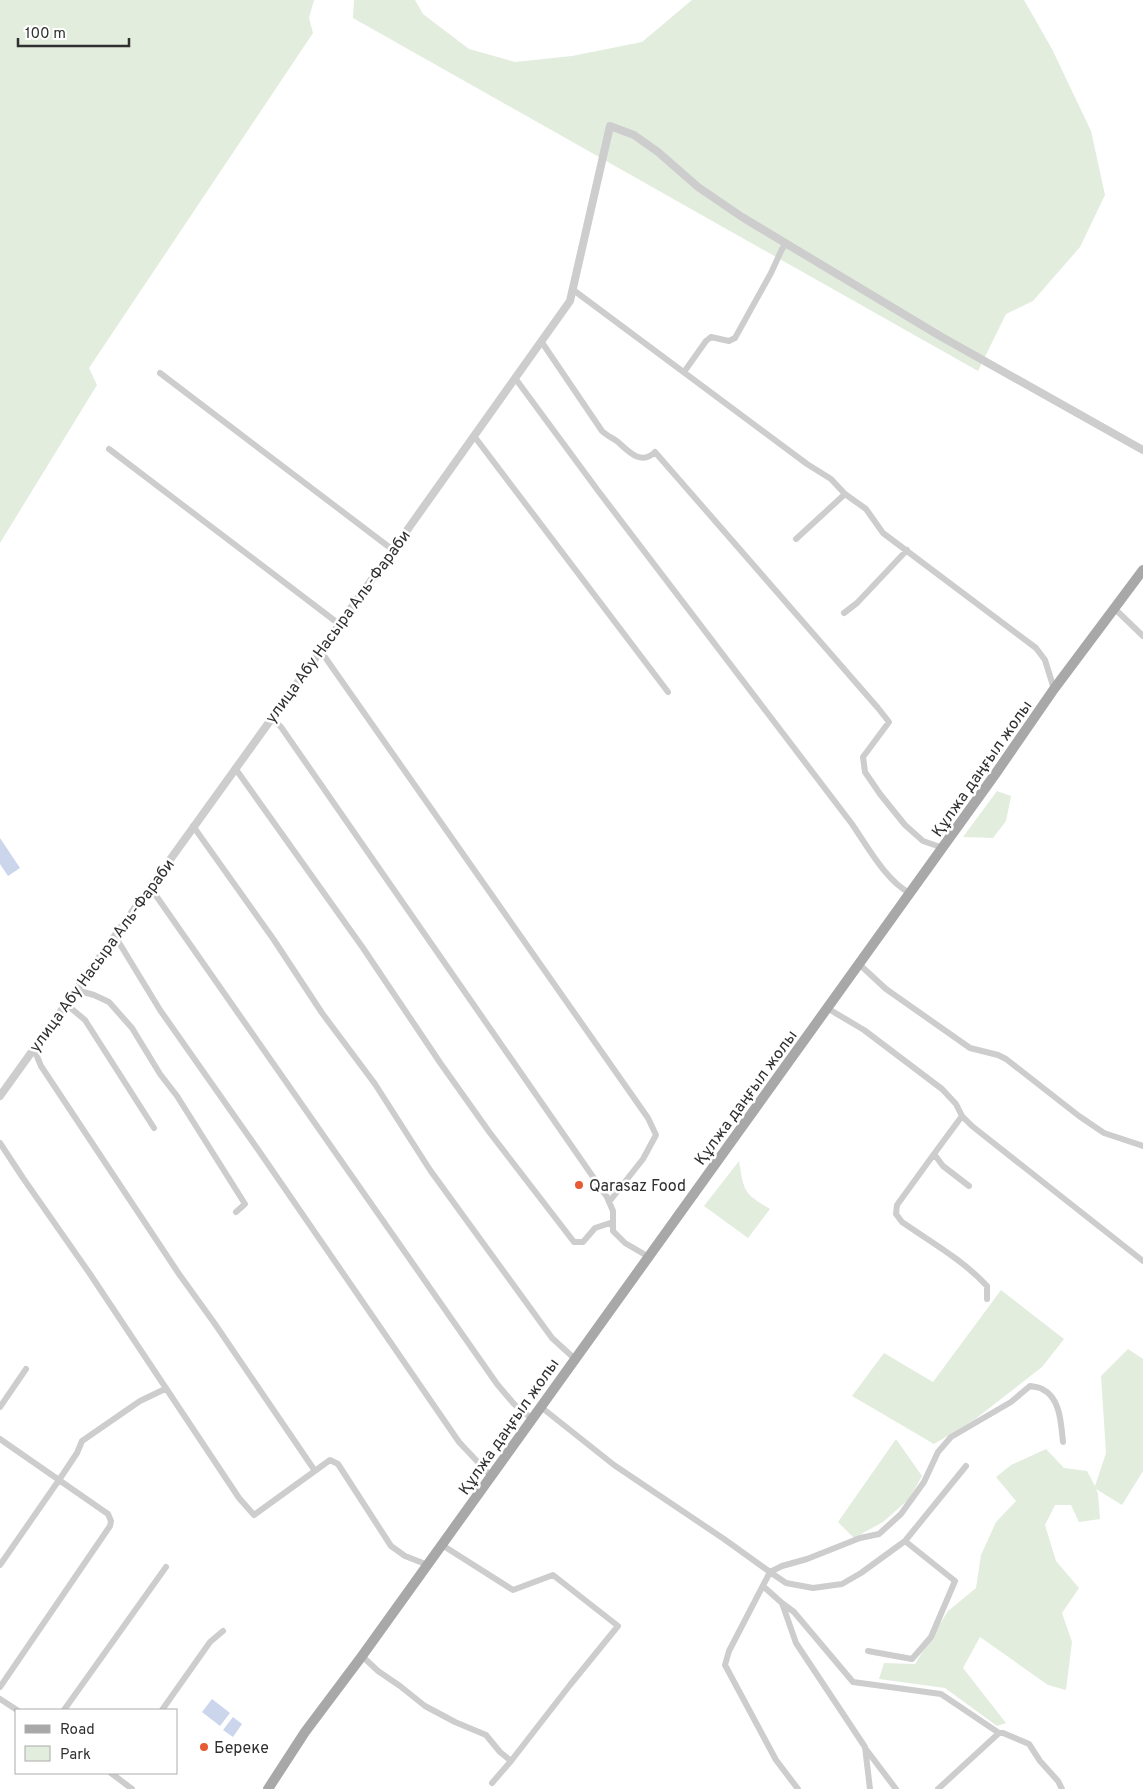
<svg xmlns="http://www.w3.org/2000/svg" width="1143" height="1789" font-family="Overpass,sans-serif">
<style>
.green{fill:#e2edde}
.water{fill:#cbd6ed}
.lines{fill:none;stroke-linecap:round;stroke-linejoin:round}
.minor{stroke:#cdcdcd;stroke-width:6}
.tertiary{stroke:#cdcdcd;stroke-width:8}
.primary{stroke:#a8a8a8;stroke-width:10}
.poi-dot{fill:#e65b33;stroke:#fff;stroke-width:2}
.labels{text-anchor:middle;stroke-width:5;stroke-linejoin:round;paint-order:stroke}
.street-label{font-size:16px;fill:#303030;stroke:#fff}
.poi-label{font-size:16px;fill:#303030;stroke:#fff;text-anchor:start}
</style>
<rect width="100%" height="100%" fill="#fff"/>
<path class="green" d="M0,0H314L309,18L313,33L89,368L97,385L0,543Z
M354,0H415L423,14L469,49L515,62L572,56L642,42L692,0H1024L1052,49L1091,131L1105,195L1080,247L1033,301L1006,314L978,371L353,18Z
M997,791L1011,796L1006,821L993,838L963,837Z
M739,1161C744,1191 743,1193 770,1209L748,1238L704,1206Z
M1001,1290L1064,1339L1042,1367L974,1420L934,1444L852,1396L884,1353L933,1382Z
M1128,1349L1143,1359V1471L1122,1505L1096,1489L1098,1494L1100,1519L1079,1522L1071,1505H1055L1045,1525L1056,1561L1079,1588L1062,1613L1072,1642L1066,1690L1048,1685L980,1637L963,1668L1006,1723L997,1726L945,1688L879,1679L884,1663L915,1664L948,1611L976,1588L981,1555L996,1522L1016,1501L996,1477L1011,1465L1046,1449L1064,1468L1087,1471L1095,1486L1106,1453L1101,1376Z
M896,1439L922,1476L909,1499L883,1522L854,1538L838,1522Z"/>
<path class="water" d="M0,838L20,868L8,876L0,864Z
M212,1699L230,1713L220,1726L202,1712Z
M233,1717L242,1724L233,1737L223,1730Z"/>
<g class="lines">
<path class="minor" d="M572,289L807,464L831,479L845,494L866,509L883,533L1036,648L1045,660L1054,689
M541,341L602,431C607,436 613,438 618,442C628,451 641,466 655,452L878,708L889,722L863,757L865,772L880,794L905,825L923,841L943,848
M684,372L706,341L711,337L729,341L735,338L771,273L782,249L787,243
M160,373L393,550
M515,378L599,492L852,824C867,846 887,882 910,893
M474,436L668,692
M109,449L339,624
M796,539L845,494
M1115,609L1143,636
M844,613L857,603L907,550
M320,650L648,1118L656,1135L643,1159L609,1202
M271,718L281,727L607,1197L613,1211V1231L625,1243L649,1257
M235,768L363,948L441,1064L490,1133L574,1242H583L595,1228L613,1222
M193,826L274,940L322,1013L375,1084L430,1170L552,1338L575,1359
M150,887L497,1384L514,1404L532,1419
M115,936L160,1010L259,1151L459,1442L491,1476
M859,964L886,989L970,1048L998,1055L1006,1059L1079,1116L1104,1133L1143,1146
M76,990L94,995L109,1002L132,1028L160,1074L177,1096L245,1204L236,1212
M66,1004L85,1020L154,1128
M827,1008L864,1030L942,1089L956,1104L962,1116L972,1126L1143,1261
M34,1049L41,1066L179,1274L215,1324L315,1471
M962,1116L934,1154L943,1166L969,1186
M0,1143L23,1178L90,1274L239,1498L254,1515L330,1460L338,1464L391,1546L405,1556L428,1565
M934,1154L897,1205L896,1214L902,1222C931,1242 963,1260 987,1286V1299
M0,1407L26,1369
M541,1407L614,1465L724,1539L770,1572L729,1651L725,1665L776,1760L798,1789
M0,1439L108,1514L111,1521L110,1526L0,1687
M966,1466L905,1541L861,1573L842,1584L813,1588L786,1583L770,1572L782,1566L807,1559L860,1538L879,1534L901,1514L924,1482L938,1452L951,1437L1011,1402L1030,1386C1034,1387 1039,1387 1042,1389C1061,1398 1061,1425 1063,1442
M59,1480L77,1453L82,1441L140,1401L165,1389
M442,1545L513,1590L553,1575L618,1626L570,1685L511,1761
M0,1565L59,1480
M763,1586L782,1603L796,1643L865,1747L870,1789
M782,1603L794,1612L853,1682L941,1694L999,1733L938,1789
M868,1651L912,1659L931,1637L955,1581L905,1541
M362,1656L378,1671L400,1686L425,1706L455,1722L486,1735L500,1752L511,1761L492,1783
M0,1699L17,1710
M64,1710L166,1567
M162,1710L210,1642L223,1631
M999,1733H1003L1029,1744L1040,1761L1058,1781L1062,1789
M865,1748L896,1789
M111,1773L132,1789"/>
<path class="tertiary" d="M0,1096L393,550L570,301L610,126L634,135L658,152L698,187L742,217L940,336L1143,450"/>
<path class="primary" d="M268,1789L305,1732L362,1656L996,773L1054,689L1143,570"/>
</g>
<g class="poi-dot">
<circle cx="579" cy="1185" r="5"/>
<circle cx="204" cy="1747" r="5"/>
</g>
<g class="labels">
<g class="street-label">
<text transform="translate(337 626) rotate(-54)" y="6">улица Абу Насыра Аль-Фараби</text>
<text transform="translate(981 768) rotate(-55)" y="6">Құлжа даңғыл жолы</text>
<text transform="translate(101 955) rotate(-54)" y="6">улица Абу Насыра Аль-Фараби</text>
<text transform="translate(745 1097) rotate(-54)" y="6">Құлжа даңғыл жолы</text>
<text transform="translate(508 1426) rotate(-55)" y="6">Құлжа даңғыл жолы</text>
</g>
<g class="poi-label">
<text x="589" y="1191">Qarasaz Food</text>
<text x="214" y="1753">Береке</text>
</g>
</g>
<rect x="15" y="1709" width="162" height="65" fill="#ffffff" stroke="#acacac"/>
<rect x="25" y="1725" width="25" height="8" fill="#a8a8a8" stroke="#acacac"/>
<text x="60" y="1734" font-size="15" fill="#303030">Road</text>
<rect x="25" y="1746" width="25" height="15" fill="#e2edde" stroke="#acacac"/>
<text x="60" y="1759" font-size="15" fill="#303030">Park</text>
<path d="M18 38v8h111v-8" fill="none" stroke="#303030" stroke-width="2.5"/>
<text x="25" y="38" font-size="15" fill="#303030" stroke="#ffffff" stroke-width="4" paint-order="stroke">100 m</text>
</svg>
